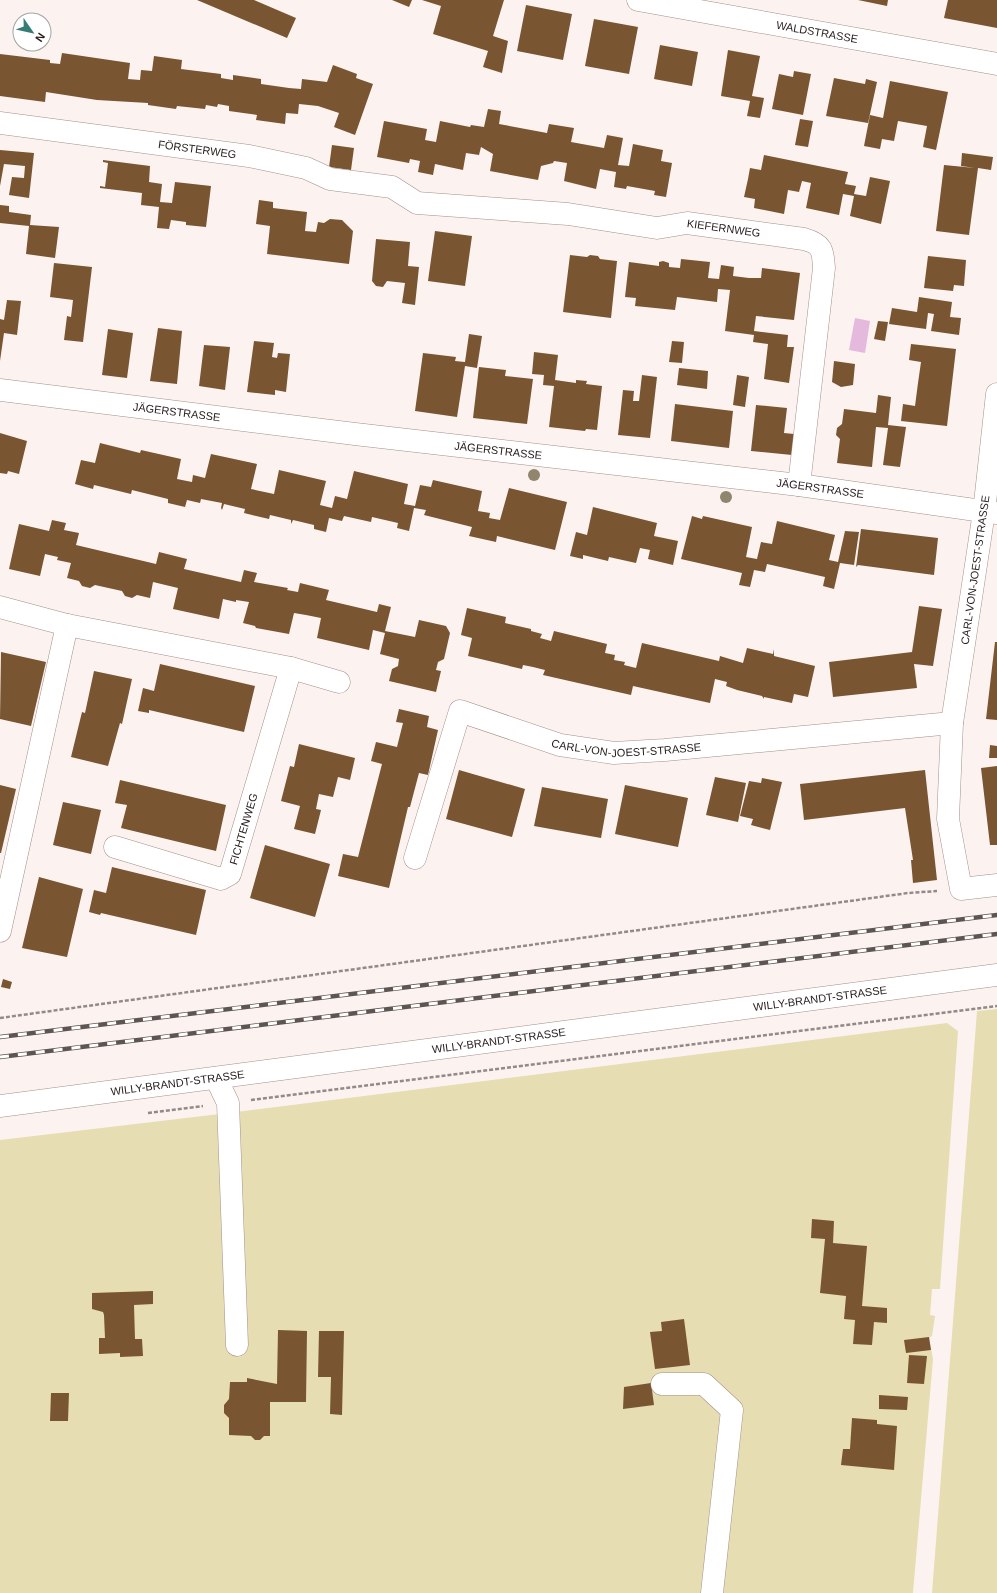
<svg xmlns="http://www.w3.org/2000/svg" width="997" height="1593" font-family="Helvetica,sans-serif">
<style>
.green{fill:#e7ddb2}
.water{fill:#e5b9dd}
.building{fill:#795531}
.lines{fill:none;stroke-linecap:round;stroke-linejoin:round}
.minor-casing{stroke:#a48f8a;stroke-width:23}
.major-casing{stroke:#a48f8a;stroke-width:23}
.path{stroke:#938a88;stroke-width:2.5;stroke-dasharray:4 2;stroke-linecap:butt}
.minor{stroke:#fff;stroke-width:22}
.major{stroke:#fff;stroke-width:22}
.rail-casing{stroke:#5d5552;stroke-width:4.5}
.rail{stroke:#fff;stroke-width:3;stroke-dasharray:9;stroke-linecap:butt}
.tree{fill:#8f866d}
.labels{text-anchor:middle;stroke-width:4;stroke-linejoin:round;paint-order:stroke}
.street-label{font-size:11px;fill:#241c1a;stroke:#fff}
</style>
<rect width="100%" height="100%" fill="#fcf3f0"/>
<path class="green" d="M997,1009V1593H932L977,1011Z
M947,1023L958,1031L940,1289H932L930,1315L935,1316L932,1336L929,1338L933,1359L913,1593H0V1140L228,1113Z"/>
<path class="water" d="M855,318L870,321L865,353L849,350Z"/>
<path class="building" d="M197,0H254L296,18L287,38Z
M392,0H412L409,7Z
M422,0H504L493,36L508,41L502,73L483,67L488,51L433,34L441,6Z
M858,0H888L887,6Z
M948,0H997V28L944,18Z
M526,5L572,14L563,60L517,51Z
M594,19L638,27L629,74L585,66Z
M660,45L698,52L692,86L654,79Z
M728,50L760,56L752,96L764,98L760,118L747,116L750,101L721,96Z
M62,53L130,63L128,79L140,80L141,70L152,71L154,56L182,60L181,69L221,74V78L233,80V75L261,79V84L289,88L301,89L302,79L327,82L333,65L357,74L356,78L373,84L355,135L334,127L339,113L318,106L299,104L298,114L286,113L285,124L256,120L257,115L229,111V106L218,104L217,107L206,105L205,109L177,106L176,109L148,105V103L97,100L46,92L45,102L0,96V54L50,60V63L60,64Z
M794,71L811,74L803,115L772,109L779,74L793,77Z
M834,78L865,84L866,79L877,82L868,123L826,116Z
M890,81L948,92L936,150L923,147L927,126L898,121L894,141L882,139L880,149L864,146L870,115L883,118Z
M488,109L501,111L499,124L547,133L549,124L574,128L571,142L604,148L607,135L623,138L618,165L629,166L633,144L663,150L661,161L672,163L666,197L654,195L655,191L627,186L626,189L614,187L616,172L600,169L596,189L564,181L567,163L554,161L553,163L541,166L538,180L490,171L493,154L481,147L479,155L466,153L463,170L435,164L433,175L418,172L420,161L410,159L409,163L377,157L384,121L427,129L425,140L436,142L440,121L470,127L471,125L484,127Z
M800,119L813,121L808,147L795,145Z
M332,145L354,148L351,170L329,167Z
M0,150L34,153L29,198L9,195L12,177L24,178L25,166L4,164L0,186Z
M962,153L993,157L991,170L978,168L969,235L936,231L944,165L975,168L961,166Z
M764,155L848,172L845,184L856,186L854,194L866,196L870,177L890,181L881,224L850,216L854,196L843,194L839,215L806,208L811,183L802,181L799,192L788,190L784,214L754,208L755,199L744,197L748,179L750,168L761,170Z
M103,160L150,166L149,182L162,184L160,202L172,203L175,182L211,186L206,227L186,225V222L171,220L169,229L157,228L159,207L141,205L142,193L100,188V186L105,187L108,163L103,162Z
M259,200L273,202V208L307,212L305,231L316,232L318,222L324,223L330,219L342,220L353,231L349,264L267,254L270,226L256,224Z
M0,205L9,206V212L31,215L30,225L59,227L55,258L26,254L29,226L0,223Z
M435,231L472,236L465,286L428,281Z
M376,239L410,242L408,266L419,267L415,305L402,303L405,283L387,281L383,287L376,286L372,281Z
M570,255L587,257L590,255L598,256L600,259L617,261L611,318L563,312Z
M928,256L966,260L964,286L954,285L953,291L924,288Z
M681,259L710,262L708,278L719,279L721,265L734,267L733,276L749,278H761L762,268L800,273L794,320L756,316L754,331L788,335L787,347H794L789,383L764,379L768,344L753,342L754,335L725,331L730,290L718,289L717,302L677,297L675,310L635,306L636,298L625,297L629,262L659,266V262L663,261L669,263V267L680,268Z
M54,263L92,267L83,342L64,340L67,316L71,317L73,300L50,297Z
M919,297L952,302L950,317L961,318L959,335L931,331L934,314L928,313L926,329L889,324L892,308L917,312Z
M7,300L21,301L17,335L4,333L0,361V319L4,320Z
M878,321L888,322L885,341L874,339Z
M158,328L182,331L177,384L150,381Z
M108,329L133,333L127,378L102,375Z
M469,334L482,336L477,368L465,366L457,417L415,411L423,353L456,357L455,361L465,362Z
M254,341L274,343L272,357L277,358L278,353L290,354L286,392L275,390V395L247,392Z
M672,341L684,342L682,363L669,362Z
M911,344L956,349L947,426L901,421L903,404L915,406L918,383L921,362L909,360Z
M204,345L230,347L225,390L199,386Z
M534,352L558,355L555,380L576,383V380L587,381L586,384L602,386L597,430L586,429L585,431L549,427L554,386L543,385L544,375L532,374Z
M834,361L855,364L853,385L841,387L832,382Z
M479,367L506,370L505,376L533,379L527,424L473,418Z
M679,368L708,371L707,389L677,385Z
M642,375L657,377L650,438L618,435L623,390L634,391L633,401H639Z
M737,375L749,377L745,407L733,405Z
M878,395L891,397L888,425L906,427L900,467L883,465L888,428L876,427L872,467L837,463L840,439L836,435L837,428L842,424L844,409L876,413Z
M675,404L733,411L729,448L671,441Z
M756,405L787,408L784,433L794,434L792,455L751,451Z
M0,433L27,441L19,474L8,471L7,474L0,473Z
M100,443L140,453L141,450L181,459L177,479L192,482L193,475L205,478L211,454L257,464L251,489L274,494L279,470L326,481L320,505L332,508L335,496L347,499L354,471L408,484L404,504L415,506L420,485L431,487L433,480L482,491L478,511L490,513L489,518L500,520L509,488L567,502L555,550L497,536L496,542L469,536L472,527L424,515L426,510L414,508L409,531L397,528L398,523L372,517L371,522L344,516L342,521L329,518L326,532L314,529V525L293,520L291,524V520L270,515L269,519L244,513L245,509L224,504L222,510L221,508L222,503L201,499L200,503L187,500L185,507L168,503V499L132,490L131,494L94,485L93,489L75,484L81,460L95,463Z
M593,507L657,523L654,536L678,541L673,565L648,559L650,550L640,548L636,563L609,557L608,561L583,555V559L570,556L576,532L587,535Z
M692,516L702,519L703,516L752,527L746,557L757,559L761,542L772,544L777,521L835,535L829,560L838,562L845,531L859,532L854,565L840,563L834,589L823,586L825,577L767,564L765,572L754,570L750,587L739,585L742,573L681,559Z
M52,520L66,523L64,530L79,533L76,545L156,564L159,552L187,559L184,569L241,582L244,570L257,573L254,582L288,588L287,590L298,592L300,583L329,590L326,600L377,612L379,604L391,607L385,631L415,637L419,620L446,626L450,633L444,659L438,662L436,670L441,671L436,692L389,681L392,669L398,666L399,659L380,654L385,633L373,630L369,650L317,638L321,618L306,615L294,613L289,634L256,628L255,626L243,623L249,602L236,600V602L223,599L219,619L173,609L178,588L153,582L150,598L137,595L132,598L125,596L122,591L95,585L90,588L82,586L79,581L67,578L71,563L57,560L58,557L45,554L40,576L9,569L19,524L49,531Z
M861,529L938,538L934,575L858,565L856,567Z
M919,606L942,609L933,666L914,664L917,688L833,697L829,662L912,652Z
M467,608L506,617L505,623L531,629V631L542,634L540,638L551,641L554,631L607,644L605,653L615,655L614,660L625,662L624,665L636,668L642,643L719,661L720,656L743,663L747,648L773,654L774,649V656L815,666L808,697L794,694L792,703L764,697V699L762,696L737,690L726,686L727,682L715,679L710,703L633,686L631,695L543,675L545,670L533,667L523,665L522,669L468,656L472,638L461,635Z
M995,642H997V720L986,719Z
M1,652L46,662L31,726L0,719Z
M160,664L255,686L244,732L149,710V713L138,711L143,688L154,691Z
M94,671L132,679L122,724L120,723L108,766L71,757L82,712L85,713Z
M399,709L429,716L427,727L438,730L428,775L419,773L410,807H408L389,888L338,876L343,854L358,857L382,764L371,761L376,742L397,747L403,723L396,722Z
M299,744L355,758L350,780L338,777L333,797L319,794L316,809L321,810L315,834L294,829L300,806L281,801L290,766L294,767Z
M990,745L997,746V758H989Z
M997,766V845H990L981,768Z
M459,770L525,789L512,837L446,819Z
M925,770L937,880L913,883L911,860H913L905,808L804,820L800,784Z
M715,777L746,783L738,822L706,815Z
M762,778L782,782L770,830L751,825L753,819L740,816L749,781L761,783Z
M120,780L226,805L216,851L121,828L127,805L115,803Z
M0,785L16,789L1,853H0Z
M625,785L688,798L678,847L615,834Z
M542,787L608,799L601,838L534,826Z
M63,802L101,810L91,854L53,845Z
M265,845L330,864L315,917L250,898Z
M112,867L206,890L196,935L101,913L100,915L89,912L94,890L106,893Z
M39,877L83,889L67,957L22,948Z
M3,979L12,982L10,989L1,987Z
M812,1219L834,1221L833,1243L867,1246L862,1306L887,1308V1323L874,1322L872,1345L853,1344L855,1320L844,1319L846,1296L820,1293L825,1239L811,1238Z
M153,1291V1304L134,1305L135,1339H142L143,1356L120,1357V1353L99,1354V1338H105L104,1315L103,1312L92,1309V1293Z
M684,1319L690,1365L655,1369L650,1332L662,1331L661,1322Z
M278,1330L307,1331L306,1402H270V1436H264L260,1440H255L251,1436L229,1435V1418L224,1413V1405L229,1399L230,1382H247V1378L277,1384Z
M319,1331H344L342,1415L330,1414L331,1377H318Z
M929,1337L931,1350L906,1353L904,1340Z
M909,1355L927,1356L924,1384L907,1383Z
M651,1383L654,1405L623,1409L624,1387Z
M51,1393H69L68,1421H50Z
M879,1395L908,1397L907,1410L879,1409Z
M852,1418L877,1420V1424L897,1426L894,1470L841,1465L843,1449H850Z"/>
<g class="lines">
<g class="minor-casing">
<g id="minor">
<path id="s1" d="M638,0L997,64"/>
<path id="s2" d="M0,123L249,156L306,168L330,179L392,187L417,203L568,214L657,228L687,223L804,239C822,244 823,250 824,268L799,485"/>
<path id="s3" d="M0,390L355,434L799,485L997,513"/>
<path d="M997,394L984,512L952,723L948,819L961,889L997,885"/>
<path d="M0,607L67,625L291,668L339,682"/>
<path id="s4" d="M115,847L221,879L230,874L291,668"/>
<path id="s5" d="M415,858L460,711L560,745L614,753L665,750L952,723"/>
<path d="M0,931L67,625"/>
<path d="M216,1078L228,1103L237,1345"/>
<path d="M662,1384H704L732,1410L712,1593"/>
</g>
</g>
<g class="major-casing">
<g id="major">
<path id="s6" d="M0,1106L997,975"/>
</g>
</g>
<path class="path" d="M0,1018L908,893L937,891
M251,1100L997,1006
M148,1113L203,1106"/>
<use href="#minor" class="minor"/>
<use href="#major" class="major"/>
<g class="rail-casing">
<path id="rail" d="M0,1037L997,915
M0,1057L997,934"/>
</g>
<use href="#rail" class="rail"/>
</g>
<g class="tree">
<circle cx="534" cy="475" r="6"/>
<circle cx="726" cy="497" r="6"/>
</g>
<g class="labels">
<g class="street-label">
<text dy="4" stroke="none"><textPath href="#s1" startOffset="182">WALDSTRASSE</textPath></text>
<text dy="4" stroke="none"><textPath href="#s2" startOffset="199">FÖRSTERWEG</textPath></text>
<text dy="4" stroke="none"><textPath href="#s2" startOffset="737">KIEFERNWEG</textPath></text>
<text dy="4" stroke="none"><textPath href="#s3" startOffset="178">JÄGERSTRASSE</textPath></text>
<text dy="4" stroke="none"><textPath href="#s3" startOffset="502">JÄGERSTRASSE</textPath></text>
<text dy="4" stroke="none"><textPath href="#s3" startOffset="826">JÄGERSTRASSE</textPath></text>
<text transform="translate(975 570) rotate(-82)" y="4">CARL-VON-JOEST-STRASSE</text>
<text dy="4" stroke="none"><textPath href="#s5" startOffset="326">CARL-VON-JOEST-STRASSE</textPath></text>
<text dy="4" stroke="none"><textPath href="#s4" startOffset="168">FICHTENWEG</textPath></text>
<text dy="4" stroke="none"><textPath href="#s6" startOffset="827">WILLY-BRANDT-STRASSE</textPath></text>
<text dy="4" stroke="none"><textPath href="#s6" startOffset="503">WILLY-BRANDT-STRASSE</textPath></text>
<text dy="4" stroke="none"><textPath href="#s6" startOffset="179">WILLY-BRANDT-STRASSE</textPath></text>
</g>
</g>
<g transform="translate(32 32) rotate(124)"><circle r="19" fill="#ffffff" stroke="#a7a4a3"/>
<path d="M0-3L7 15L0 10L-7 15Z" fill="#357c77"/>
<text y="-6" font-size="11" font-weight="bold" text-anchor="middle" fill="#241c1a">N</text>
</g>
</svg>
